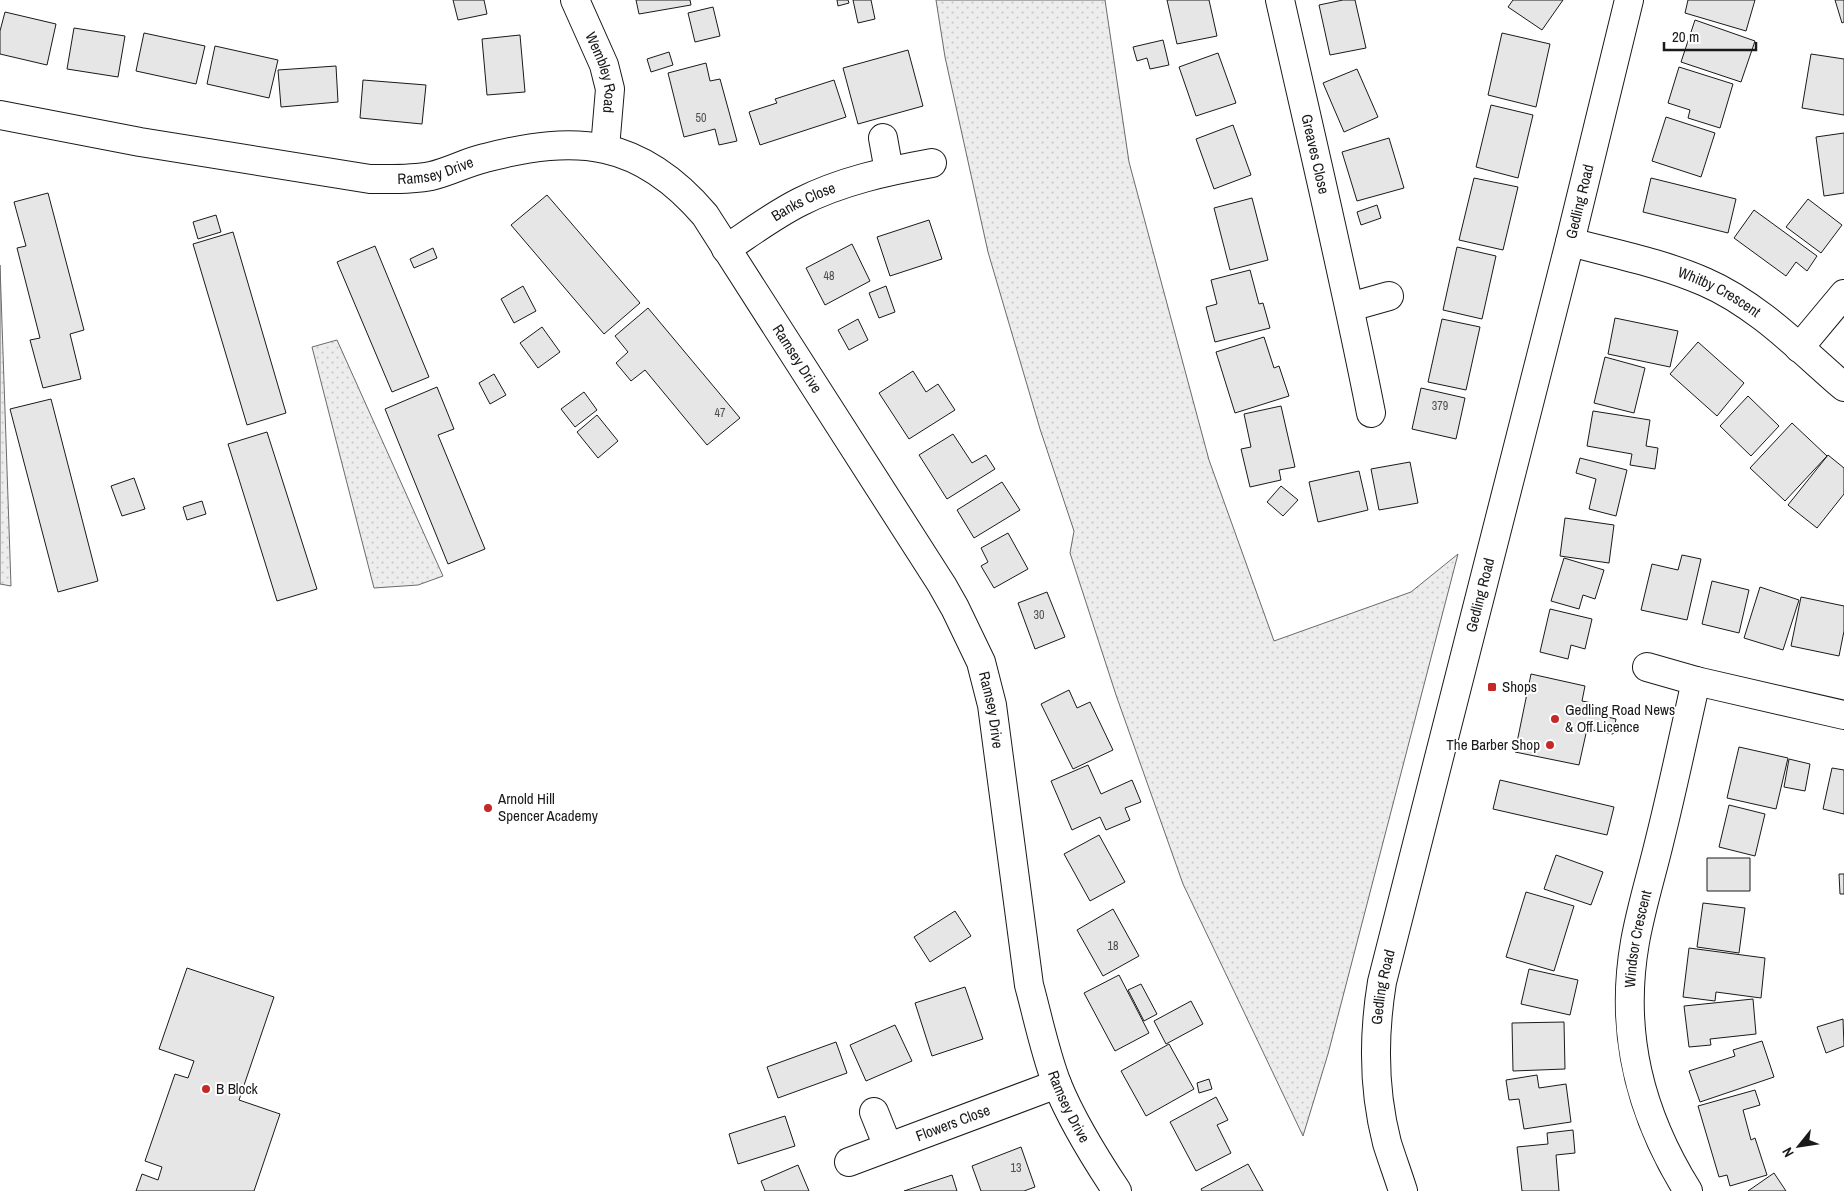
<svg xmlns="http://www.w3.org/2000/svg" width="1844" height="1191" font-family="'Archivo Narrow',sans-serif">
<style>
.grass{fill:url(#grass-dots);stroke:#6a6a6a}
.building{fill:#e6e6e6;stroke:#1a1a1a}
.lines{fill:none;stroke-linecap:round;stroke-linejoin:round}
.street-casing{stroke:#1a1a1a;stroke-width:30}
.secondary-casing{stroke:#1a1a1a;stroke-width:30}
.primary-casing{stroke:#1a1a1a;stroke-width:30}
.street{stroke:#fff;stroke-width:28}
.secondary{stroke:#fff;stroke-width:28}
.primary{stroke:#fff;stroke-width:28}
.poi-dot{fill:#c62828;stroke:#fff;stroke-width:2}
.labels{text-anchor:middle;stroke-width:4;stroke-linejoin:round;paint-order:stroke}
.number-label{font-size:12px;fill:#4d4d4d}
.street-label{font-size:15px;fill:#1a1a1a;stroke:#fff}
.poi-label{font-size:15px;fill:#1a1a1a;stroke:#fff;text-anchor:start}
</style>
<defs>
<pattern id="grass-dots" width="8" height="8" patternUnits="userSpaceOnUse" patternTransform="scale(1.25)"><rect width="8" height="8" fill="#ededed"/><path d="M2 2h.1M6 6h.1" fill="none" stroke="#cbcbcb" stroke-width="1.8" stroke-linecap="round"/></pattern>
</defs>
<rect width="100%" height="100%" fill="#fff"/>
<path class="grass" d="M936,0H1105L1129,162L1209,460L1274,641L1411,592L1458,554L1328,1054L1303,1136L1183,884L1116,695L1070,553L1074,531L1040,429L988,252L945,57Z
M0,265L11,586L0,584Z
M337,340L443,576L418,585L374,588L312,347Z"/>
<path class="building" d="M453,0H484L487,14L458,20Z
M636,0H690L691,5L639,14Z
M837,0H848L849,3L838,6Z
M853,0H871L875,19L858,23Z
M1167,0H1209L1217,36L1177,44Z
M1343,0H1355L1366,48L1330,55L1319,5Z
M1513,0H1563L1542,30L1508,7Z
M1688,0H1755L1746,31L1685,13Z
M1835,0H1844V22L1842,23Z
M713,7L720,36L695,42L688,13Z
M5,12L56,24L47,65L0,54V31Z
M1695,20L1755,41L1741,82L1681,62Z
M74,28L125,36L118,77L67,69Z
M144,33L205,46L196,84L136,71Z
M1502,33L1550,44L1536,107L1488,95Z
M520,35L525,92L487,95L482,39Z
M1163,40L1169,65L1150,69L1147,58L1137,61L1133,47Z
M215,46L278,60L269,98L207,84Z
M908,50L923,106L858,124L843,68Z
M669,52L673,65L651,72L647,59Z
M1218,53L1236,103L1196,116L1179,67Z
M1811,54L1844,59V115L1802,108Z
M706,63L710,81L720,79L737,141L719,145L715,129L684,137L668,73Z
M336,66L338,102L281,107L278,70Z
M1679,67L1733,84L1720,128L1688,118L1690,110L1668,103Z
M1357,69L1378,117L1344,132L1323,83Z
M363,80L426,85L422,124L360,118Z
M834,80L846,117L760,145L749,112L777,103L775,99Z
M1491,105L1533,115L1518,178L1476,167Z
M1666,117L1715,133L1701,177L1652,161Z
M1233,125L1251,175L1214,189L1196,139Z
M1844,133V193L1824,196L1816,137Z
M1389,138L1404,188L1357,201L1342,152Z
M1474,178L1518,187L1503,250L1459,240Z
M1651,178L1736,199L1728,233L1643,212Z
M48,193L84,330L70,334L81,379L43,388L30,340L40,338L17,248L26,246L14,202Z
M547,195L640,303L604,334L511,225Z
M1252,198L1268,260L1230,270L1214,208Z
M1808,199L1842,225L1821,253L1786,227Z
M1377,205L1381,218L1361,225L1357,212Z
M1754,210L1817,256L1807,271L1796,262L1786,276L1734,238Z
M216,215L221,232L198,239L193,222Z
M929,220L942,259L890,276L877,237Z
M233,232L286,413L247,425L193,244Z
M852,244L870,281L825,305L806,268Z
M375,246L429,377L392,392L337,262Z
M1457,247L1496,256L1482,319L1443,310Z
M433,248L437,258L414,268L410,259Z
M1250,270L1259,304L1263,303L1270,328L1215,342L1206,307L1217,304L1211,280Z
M523,286L536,311L514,323L501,299Z
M886,286L895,312L879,318L869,293Z
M648,308L740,418L707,445L645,370L631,381L616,363L628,352L615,336Z
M1615,318L1678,331L1670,367L1608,354Z
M858,319L868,340L849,350L838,330Z
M1442,319L1480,327L1466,390L1428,382Z
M542,327L560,352L538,368L520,343Z
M1264,337L1274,368L1279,366L1289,396L1235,413L1216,352Z
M1698,342L1744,383L1717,416L1670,374Z
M1605,357L1645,368L1634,413L1594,403Z
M913,371L926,392L938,384L955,410L909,439L879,393Z
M494,374L506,395L490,404L479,383Z
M437,387L454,429L438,435L485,549L448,564L385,409Z
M1421,388L1465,398L1456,439L1412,429Z
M584,392L597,410L575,427L561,409Z
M1748,396L1779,426L1751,456L1720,426Z
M51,399L98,581L58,592L10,409Z
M1281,406L1295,467L1279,470L1281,480L1250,487L1241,449L1251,447L1244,414Z
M1593,411L1650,420L1646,446L1658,448L1655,469L1630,465L1632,454L1587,446Z
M597,415L618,441L598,458L577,432Z
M1792,423L1827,456L1785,501L1750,468Z
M267,432L317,589L277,601L228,444Z
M953,434L972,463L986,455L995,469L947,499L919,455Z
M1828,455L1844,468V494L1817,528L1788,505Z
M1580,458L1627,470L1616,516L1589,509L1596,479L1576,473Z
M1410,462L1418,503L1379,510L1371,469Z
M1359,471L1368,510L1318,522L1309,482Z
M134,478L145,509L122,516L111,486Z
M1002,482L1020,510L974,538L957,510Z
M1281,486L1298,500L1283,516L1267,502Z
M202,501L206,514L187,520L183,507Z
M1565,518L1614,525L1609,563L1560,556Z
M1008,533L1028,569L994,588L981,566L988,562L981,548Z
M1682,555L1701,559L1687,620L1641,610L1652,564L1678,570Z
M1564,558L1604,570L1595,599L1583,595L1579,609L1551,601Z
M1712,581L1749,590L1739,633L1702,624Z
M1760,587L1799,600L1783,650L1744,638Z
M1047,592L1065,637L1035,649L1018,603Z
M1801,597L1844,606V631L1839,656L1791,646Z
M1550,609L1592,619L1585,649L1571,645L1568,659L1540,652Z
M1531,674L1585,686L1582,701L1592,703L1590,713L1616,719L1613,734L1587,729L1579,765L1515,752Z
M1069,690L1077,708L1090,702L1113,750L1073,769L1041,704Z
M1739,747L1788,758L1776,809L1727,798Z
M1789,759L1810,764L1805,791L1784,787Z
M1088,765L1101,794L1132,780L1141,802L1125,808L1130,820L1106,830L1100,817L1072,830L1051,781Z
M1832,768L1844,770V814L1823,809Z
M1500,780L1614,807L1607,835L1493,809Z
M1729,805L1765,814L1755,856L1719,847Z
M1099,835L1125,882L1090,901L1064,854Z
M1556,855L1603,872L1591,905L1544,889Z
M1707,858H1750V891H1707Z
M1839,874H1844V894H1840Z
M1526,892L1574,906L1554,971L1506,957Z
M1703,903L1745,908L1739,953L1697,947Z
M1113,909L1139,956L1103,976L1077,930Z
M955,911L971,936L930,962L914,937Z
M1689,948L1765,958L1761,998L1716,992L1715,1001L1683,997Z
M187,968L274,997L239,1100L280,1114L254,1191H136L142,1174L158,1180L162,1167L145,1161L175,1074L188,1078L194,1061L159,1049Z
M1529,969L1578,980L1570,1015L1521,1004Z
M1119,975L1149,1033L1115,1051L1084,993Z
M1141,984L1157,1014L1144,1021L1128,990Z
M965,987L983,1039L932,1056L915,1003Z
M1753,999L1756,1034L1710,1039L1711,1045L1689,1047L1684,1006Z
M1191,1001L1203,1024L1166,1044L1154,1021Z
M1843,1019L1844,1046L1826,1053L1817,1027Z
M1564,1022L1565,1069L1513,1071L1512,1023Z
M895,1025L912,1061L866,1081L850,1045Z
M1762,1041L1774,1077L1700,1102L1689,1071L1735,1056L1733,1050Z
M836,1042L847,1073L778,1098L767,1067Z
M1169,1044L1194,1089L1146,1116L1121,1071Z
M1537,1075L1539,1088L1566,1084L1571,1122L1524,1129L1519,1099L1509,1100L1506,1080Z
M1209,1079L1212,1089L1199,1093L1197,1083Z
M1755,1090L1760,1105L1743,1110L1751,1140L1755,1138L1767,1175L1730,1186L1727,1175L1719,1177L1698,1106Z
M1216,1097L1228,1120L1217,1125L1231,1153L1196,1171L1170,1122Z
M785,1116L795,1146L738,1164L729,1134Z
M1573,1130L1575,1153L1556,1155L1559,1191H1522L1517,1147L1548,1144L1547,1133Z
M1021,1147L1035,1187L1024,1191H981L972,1166Z
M1248,1164L1263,1191H1202L1201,1189Z
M798,1165L809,1191H765L761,1181Z
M1774,1173L1786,1191H1748Z
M952,1175L957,1191H904Z"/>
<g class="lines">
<g class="street-casing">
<g id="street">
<path id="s1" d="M575,0L604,65L610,89L605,148"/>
<path id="s2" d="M1280,0C1311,138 1344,275 1371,413"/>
<path d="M883,138L889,171"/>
<path id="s3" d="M1570,242C1615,254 1662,263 1705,282C1758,305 1801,350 1844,387"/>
<path id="s4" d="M726,249C750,233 774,215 800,202C841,181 888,171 932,163"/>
<path d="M1350,307L1389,296"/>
<path d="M1799,348L1844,294"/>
<path d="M1647,667L1696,681"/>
<path d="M874,1112L888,1147"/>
<path id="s5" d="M849,1162L1057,1084"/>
<path id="s6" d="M1688,1191C1640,1114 1619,1033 1635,942C1641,908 1652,873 1660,839C1673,787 1684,734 1696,681L1844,715"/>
</g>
</g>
<g class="secondary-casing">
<g id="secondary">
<path id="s7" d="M0,115L140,142L370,179C390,179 411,180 431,176C449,172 467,162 485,158C577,134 640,139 705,215L942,585L955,608L981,662L992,705L1029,985C1038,1018 1045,1053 1057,1084C1072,1121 1095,1158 1117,1191"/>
</g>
</g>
<g class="primary-casing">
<g id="primary">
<path id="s8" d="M1403,1191C1398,1175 1392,1159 1387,1143C1373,1089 1373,1037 1382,982L1570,242L1629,0"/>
</g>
</g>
<use href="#street" class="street"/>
<use href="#secondary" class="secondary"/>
<use href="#primary" class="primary"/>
</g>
<g class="poi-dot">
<rect x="1487" y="682" width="10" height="10" rx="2.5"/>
<circle cx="1555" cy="719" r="5"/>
<circle cx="1550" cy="745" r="5"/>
<circle cx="488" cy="808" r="5"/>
<circle cx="206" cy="1089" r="5"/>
</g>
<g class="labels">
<g class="number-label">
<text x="701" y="122">50</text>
<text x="829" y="280">48</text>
<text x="1440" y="410">379</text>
<text x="720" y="417">47</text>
<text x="1039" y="619">30</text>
<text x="1113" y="950">18</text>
<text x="1016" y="1172">13</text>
</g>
<g class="street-label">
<text dy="5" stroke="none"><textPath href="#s1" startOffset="78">Wembley Road</textPath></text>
<text dy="5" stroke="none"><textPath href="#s2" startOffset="158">Greaves Close</textPath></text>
<text dy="5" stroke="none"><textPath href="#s7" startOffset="442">Ramsey Drive</textPath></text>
<text dy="5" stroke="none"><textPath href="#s8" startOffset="1018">Gedling Road</textPath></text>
<text dy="5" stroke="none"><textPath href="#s4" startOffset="91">Banks Close</textPath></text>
<text dy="5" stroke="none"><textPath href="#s3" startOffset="158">Whitby Crescent</textPath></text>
<text dy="5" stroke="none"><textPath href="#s7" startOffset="908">Ramsey Drive</textPath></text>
<text dy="5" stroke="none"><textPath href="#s8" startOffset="612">Gedling Road</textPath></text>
<text dy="5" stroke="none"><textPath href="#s7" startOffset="1312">Ramsey Drive</textPath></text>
<text dy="5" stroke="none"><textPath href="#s6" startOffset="264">Windsor Crescent</textPath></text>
<text dy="5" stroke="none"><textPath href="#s8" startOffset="208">Gedling Road</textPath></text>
<text dy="5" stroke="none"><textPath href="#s7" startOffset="1718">Ramsey Drive</textPath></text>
<text dy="5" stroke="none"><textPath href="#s5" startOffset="111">Flowers Close</textPath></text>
</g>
<g class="poi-label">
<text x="1502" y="692">Shops</text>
<text x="1565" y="715">Gedling Road News<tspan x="1565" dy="17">&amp; Off Licence</tspan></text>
<text x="1540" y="750" text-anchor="end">The Barber Shop</text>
<text x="498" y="804">Arnold Hill<tspan x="498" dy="17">Spencer Academy</tspan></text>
<text x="216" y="1094">B Block</text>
</g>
</g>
<g transform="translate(1799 1146) rotate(240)" stroke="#ffffff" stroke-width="4" paint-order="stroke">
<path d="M0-4L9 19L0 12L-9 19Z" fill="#1a1a1a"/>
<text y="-8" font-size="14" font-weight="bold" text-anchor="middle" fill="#1a1a1a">N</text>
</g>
<path d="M1664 42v8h92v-8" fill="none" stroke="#1a1a1a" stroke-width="2.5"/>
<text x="1672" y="42" font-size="15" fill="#1a1a1a" stroke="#ffffff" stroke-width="4" paint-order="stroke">20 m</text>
</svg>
